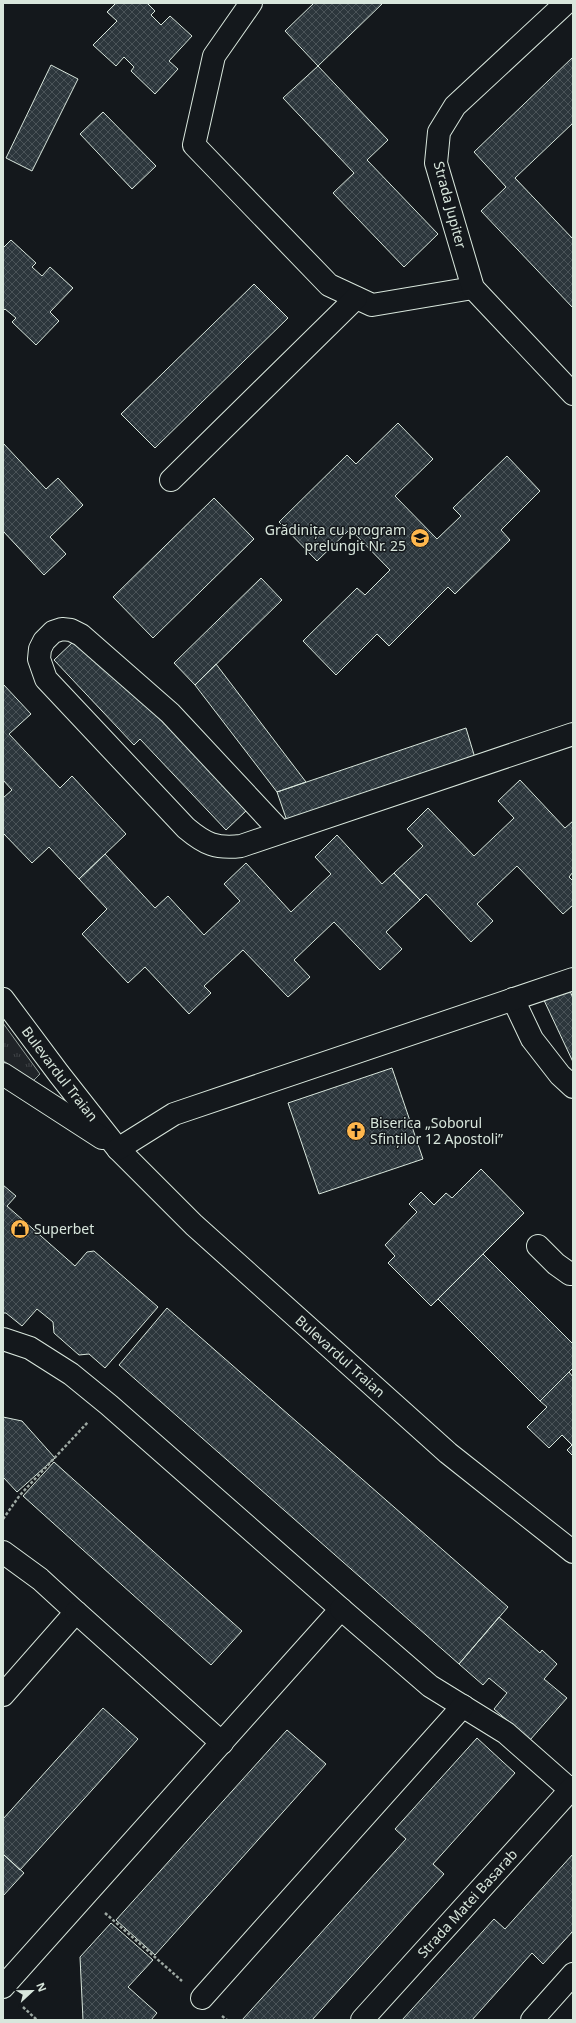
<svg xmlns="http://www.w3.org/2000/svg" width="576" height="2023" font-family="'Noto Sans',sans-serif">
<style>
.grass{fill:url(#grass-tufts);stroke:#939e99}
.building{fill:url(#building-cross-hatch);stroke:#d8e6dc}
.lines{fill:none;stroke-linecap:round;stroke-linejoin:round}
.minor-casing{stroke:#d8e6dc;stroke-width:24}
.path{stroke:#9da8a2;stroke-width:2.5;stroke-dasharray:3 2;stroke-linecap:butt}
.minor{stroke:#14181c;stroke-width:22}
.labels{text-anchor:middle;stroke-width:3;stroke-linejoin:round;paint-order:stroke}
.street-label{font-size:14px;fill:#d8e6dc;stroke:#14181c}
.poi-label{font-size:14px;fill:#d8e6dc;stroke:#14181c;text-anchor:start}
</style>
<defs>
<pattern id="grass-tufts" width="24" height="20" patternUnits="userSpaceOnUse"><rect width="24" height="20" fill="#202428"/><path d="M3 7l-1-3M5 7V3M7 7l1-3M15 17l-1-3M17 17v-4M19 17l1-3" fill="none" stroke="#404447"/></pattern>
<pattern id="building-cross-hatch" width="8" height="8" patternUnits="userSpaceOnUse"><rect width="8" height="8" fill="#2c363c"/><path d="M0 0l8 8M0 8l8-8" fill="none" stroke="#4a5358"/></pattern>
</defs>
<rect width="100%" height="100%" fill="#14181c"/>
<path class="grass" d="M3,1023L40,1074L30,1084L3,1060Z"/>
<path class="building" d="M116,3H147L155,11L151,15L161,25L170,16L192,36L169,61L178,69L155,94L131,71L134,67L124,57L116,66L93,45L117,21L107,12Z
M314,3H383L318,66L285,31Z
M573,57V123L515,178L573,239V308L481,211L506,187L474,152Z
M51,65L78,79L32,171L6,158Z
M318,66L388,140L367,160L438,234L404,267L333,193L354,173L283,98Z
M103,112L156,166L132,189L80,134Z
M11,240L36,263L32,267L42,276L50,267L73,288L50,312L59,321L36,345L12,322L16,318L5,309L3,311V248Z
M254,284L288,318L155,448L121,414Z
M398,423L433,459L395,496L437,539L461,516L453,508L507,456L540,491L501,530L510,540L455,594L448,587L389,646L377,634L336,675L303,641L357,588L365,595L390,570L350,529L317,561L279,522L347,455L356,464Z
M3,443L46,489L58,478L83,505L50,537L66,554L44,575L3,531Z
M214,498L254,539L153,638L113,597Z
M261,578L282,600L195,685L174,663Z
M74,641L163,720L247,810L226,830L140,739L134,745L54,660Z
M216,664L306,782L277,792L195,685Z
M3,684L31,714L9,734L60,788L72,776L126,834L79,879L49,847L32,863L3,833V798L12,790L3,780Z
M466,728L475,758L287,821L277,792Z
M520,780L565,828L573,821V872L569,877L573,881V905L563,914L517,866L477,904L493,921L471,942L426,894L420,900L394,873L423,846L407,829L428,808L474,856L514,818L498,801Z
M337,835L382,884L394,873L420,900L386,932L402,949L380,970L334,922L294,960L310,977L288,997L243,950L204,986L211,993L189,1014L145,967L128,983L82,934L107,909L79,879L105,854L155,908L168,896L204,935L240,901L224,884L246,863L291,912L331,874L315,857Z
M567,984L573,998V1062L542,996Z
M392,1068L423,1159L319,1194L288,1103Z
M481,1169L524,1213L431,1306L388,1263L395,1256L385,1245L417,1212L409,1204L421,1192L434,1205L446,1193L452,1198Z
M3,1185L16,1196L7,1206L75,1266L87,1252L94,1251L158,1307L105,1368L89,1354L79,1355L54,1333L53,1322L37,1309L22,1326L6,1313H3Z
M483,1254L573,1344V1368L540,1401L438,1299Z
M167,1308L508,1607L459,1664L119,1365Z
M569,1372L573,1377V1456L567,1450L572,1445L562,1435L549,1448L527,1427L547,1407L540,1401Z
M3,1417L22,1421L55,1458L17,1492L3,1477Z
M54,1462L242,1631L211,1665L23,1496Z
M499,1617L540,1653L542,1650L557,1664L544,1679L567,1698L530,1740L494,1709L507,1693L489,1678L483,1685L459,1664Z
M103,1708L138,1739L20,1870L3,1854V1819Z
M287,1730L326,1764L155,1955L116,1920Z
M477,1738L515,1773L433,1864L444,1874L312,2020H242L406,1839L395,1829Z
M3,1854L24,1873L3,1896Z
M573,1854V1931L543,1964L532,1953L472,2020H402L494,1919L505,1929Z
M111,1923L153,1960L128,1987L157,2013L151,2020H83L80,1957Z"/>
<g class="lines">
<g class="minor-casing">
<g id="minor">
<path d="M251,3L214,56L194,145L329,285L372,305L473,288"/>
<path d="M566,3L455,106L439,132L436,163L473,288L573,394"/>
<path d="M171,480L356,298"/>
<path d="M281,832L170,713L81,635L71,630L62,629L53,632L44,641L40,649L39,659L46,679L186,828C205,844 216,849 241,846L573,734"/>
<path id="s1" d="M3,999L59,1074L118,1149L194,1225L448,1453L573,1552"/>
<path d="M513,999L532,1039L560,1075L573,1087"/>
<path d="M3,1074L102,1138"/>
<path d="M118,1149L174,1114L573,979"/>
<path d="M538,1246L556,1264L570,1274L573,1273"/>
<path d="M3,1339L30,1348L71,1374L109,1405L341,1609L3,1987"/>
<path d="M3,1552L40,1579L76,1612L3,1695"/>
<path d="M341,1609L430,1686L506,1733L573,1792"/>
<path d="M76,1612L222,1743"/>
<path d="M202,1998L463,1706"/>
<path id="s2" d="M362,2020L573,1787"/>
<path d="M532,2020L573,1974"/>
</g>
</g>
<path class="path" d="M3,1519L20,1495L88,1422
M105,1913L182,1981
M23,2007L37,2020
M222,2016L227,2020"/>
<use href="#minor" class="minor"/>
</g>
<defs>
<g id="school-disc" transform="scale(1)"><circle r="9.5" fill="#ffb74d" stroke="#14181c"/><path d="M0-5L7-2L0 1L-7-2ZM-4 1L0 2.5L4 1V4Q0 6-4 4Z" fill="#111"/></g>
<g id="church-disc" transform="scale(1)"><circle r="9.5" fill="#ffb74d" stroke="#14181c"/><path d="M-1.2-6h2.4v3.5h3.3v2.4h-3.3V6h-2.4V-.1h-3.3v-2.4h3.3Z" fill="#111"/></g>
<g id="shop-disc" transform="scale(1)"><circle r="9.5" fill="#ffb74d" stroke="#14181c"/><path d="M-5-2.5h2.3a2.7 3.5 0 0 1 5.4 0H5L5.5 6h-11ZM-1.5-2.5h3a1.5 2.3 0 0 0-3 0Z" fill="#111"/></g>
</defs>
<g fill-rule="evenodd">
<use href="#school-disc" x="420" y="538"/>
<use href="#church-disc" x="356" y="1131"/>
<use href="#shop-disc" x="20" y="1229"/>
</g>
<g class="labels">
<g class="street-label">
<text transform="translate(450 205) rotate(75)" y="5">Strada Jupiter</text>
<text dy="5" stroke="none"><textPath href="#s1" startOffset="94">Bulevardul Traian</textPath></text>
<text dy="5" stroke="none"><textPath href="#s1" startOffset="493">Bulevardul Traian</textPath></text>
<text dy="5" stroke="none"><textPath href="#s2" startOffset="157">Strada Matei Basarab</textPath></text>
</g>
<g class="poi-label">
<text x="406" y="535" text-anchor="end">Grădinița cu program<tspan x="406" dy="16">prelungit Nr. 25</tspan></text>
<text x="370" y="1128">Biserica „Soborul<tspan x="370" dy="16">Sfinților 12 Apostoli”</tspan></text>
<text x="34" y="1234">Superbet</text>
</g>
</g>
<rect width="576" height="2023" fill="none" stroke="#d8e6dc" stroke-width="8"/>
<g transform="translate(32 1991) rotate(68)" stroke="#14181c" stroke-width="3" paint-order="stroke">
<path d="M0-3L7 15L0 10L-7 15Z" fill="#d8e6dc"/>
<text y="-6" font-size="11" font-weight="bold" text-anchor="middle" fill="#d8e6dc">N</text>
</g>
</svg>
